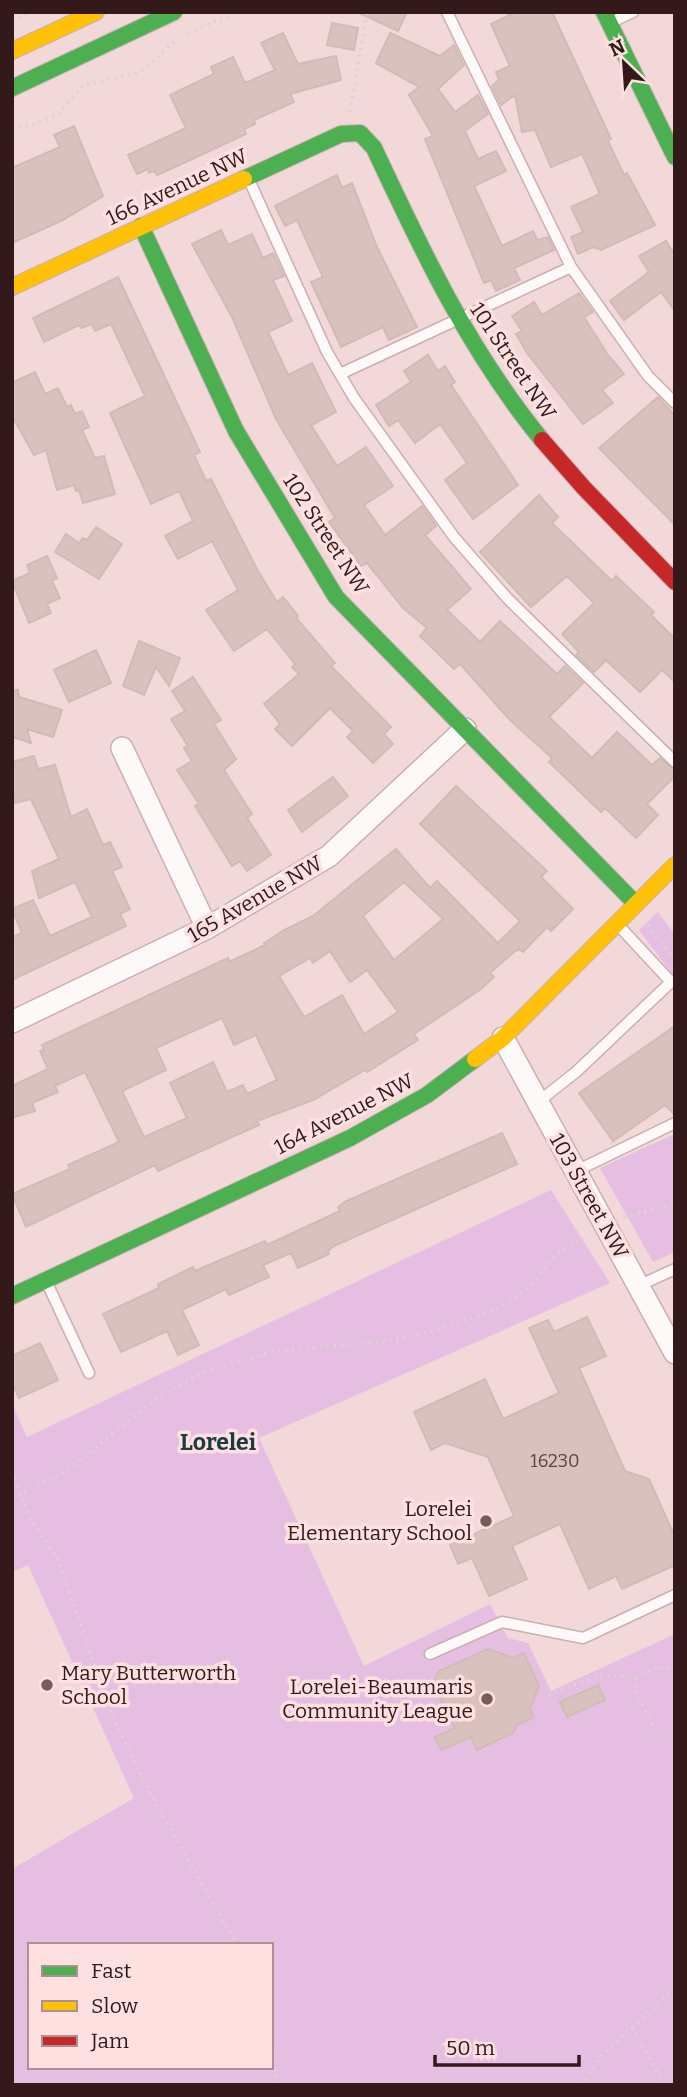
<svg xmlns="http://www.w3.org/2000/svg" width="687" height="2097" font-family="Bitter,serif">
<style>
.green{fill:#e6bee2;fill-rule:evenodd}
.building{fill:#d9c1bd;stroke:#d2bab6;stroke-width:2;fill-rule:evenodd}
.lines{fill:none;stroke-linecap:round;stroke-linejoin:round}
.lane-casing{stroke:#c8b0b0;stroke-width:13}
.street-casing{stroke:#c8b0b0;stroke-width:24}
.fast-casing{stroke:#c8b0b0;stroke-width:18}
.slow-casing{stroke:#c8b0b0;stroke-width:18}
.jam-casing{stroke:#c8b0b0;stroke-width:18}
.path{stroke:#dcd4d4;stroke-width:3.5;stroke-dasharray:2 5;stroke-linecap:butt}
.lane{stroke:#fdf9f9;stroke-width:10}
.street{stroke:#fdf9f9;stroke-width:21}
.fast{stroke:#4caf50;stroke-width:16}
.slow{stroke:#ffc107;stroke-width:16}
.jam{stroke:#c62828;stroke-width:16}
.poi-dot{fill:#765c5c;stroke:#ffe0e0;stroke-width:2.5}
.labels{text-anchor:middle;stroke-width:7;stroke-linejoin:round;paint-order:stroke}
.number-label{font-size:18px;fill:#5e4544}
.street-label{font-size:21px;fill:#33191a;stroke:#ffe0e0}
.poi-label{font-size:21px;fill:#33191a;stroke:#ffe0e0;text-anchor:end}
.neighbourhood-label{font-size:23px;font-weight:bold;fill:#193c3d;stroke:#ffe0e0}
</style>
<rect width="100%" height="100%" fill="#f2d8d8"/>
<path class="green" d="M658,912L675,935V978L639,930Z
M675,1134V1252L653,1262L600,1168Z
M551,1190L610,1283L259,1438L364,1666L490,1604L508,1638L528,1643L551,1691L675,1634V2085H12V1869L134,1798L28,1565L12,1572V1404L27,1437ZM30,1945H271V2067H30Z"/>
<path class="building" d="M357,12H407L398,31Z
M516,12H552L611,139L608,141L624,175L627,173L655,225L601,250L593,247L578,254L571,237L583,232L571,207L600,194L582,154L551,167L535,130L522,132L515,95L501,105L492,86L499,80L496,72L510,66L491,24Z
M332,23L358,28L354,50L327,45Z
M283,33L298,64L336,56L341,80L290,94L294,102L254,120L255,124L244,129L246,134L175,167L157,175L154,171L149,173L148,169L137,174L128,155L186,128L170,95L214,74L211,67L233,57L245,83L275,70L261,43Z
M390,33L440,56L454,45L464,65L438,89L455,112L478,95L488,114L465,131L478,159L496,151L506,171L474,186L502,246L533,231L537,240L548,237L554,250L514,268L520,280L496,291L491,280L484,283L425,139L433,136L409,95L419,87L376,63Z
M74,126L103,196L63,220L12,243V168L60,147L54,135Z
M337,175L342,188L352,183L377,247L417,327L389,340L383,327L341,347L311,282L323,277L297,220L285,226L275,206Z
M221,230L228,245L252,234L263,258L273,253L284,276L273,280L292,321L268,332L288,375L312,363L336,412L311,425L337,466L366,447L393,486L364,505L385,535L422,506L436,526L425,535L471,589L447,610L480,642L500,621L557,674L565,666L583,683L549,717L592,758L617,732L652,765L660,758L675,770V776L647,804L658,815L636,838L605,808L601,812L549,762L552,758L510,720L460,664L454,669L420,636L427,628L403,608L367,563L361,566L329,522L335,518L276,419L232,317L192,244Z
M666,241L675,255V311L661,292L624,320L610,301L649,272L639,256Z
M118,277L200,452L194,455L206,481L211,479L258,571L277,602L283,597L298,616L296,618L335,663L331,666L391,727L384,734L393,744L373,763L347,737L353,731L330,708L292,746L275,729L280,724L264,704L299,674L292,667L295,664L267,629L234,651L206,610L238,590L212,541L178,559L165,536L193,521L179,491L151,504L110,413L145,396L111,324L95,331L92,324L81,328L79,325L44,342L33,318Z
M579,293L593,312L584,317L608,355L624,374L602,390L613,403L583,424L527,353L516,334L522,331L512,316L534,302L542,315Z
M428,355L438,371L445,366L455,382L451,385L518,485L473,519L445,480L467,463L440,424L415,443L398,420L389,426L376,405L411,382L404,371Z
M35,372L45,394L58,388L67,407L71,405L75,414L82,411L89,427L82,430L95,458L104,456L115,494L83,503L79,490L76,491L74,485L57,490L46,450L34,455L12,416V383Z
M658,397L675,416V525L599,448Z
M539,495L558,517L552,523L612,581L616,576L654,612L651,615L675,639V682L662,670L640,692L606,660L594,672L576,655L579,652L562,634L594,603L567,576L531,607L480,552Z
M96,527L122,544L99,579L55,552L66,534L79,543L83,538L87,540Z
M47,556L57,578L52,581L60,598L47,604L51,613L29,623L12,581L30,573L27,565Z
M139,641L180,658L169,686L156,667L144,695L123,686Z
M96,650L111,683L69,702L54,670Z
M193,677L221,720L214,724L236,759L224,770L252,814L247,818L271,855L247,871L240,861L232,866L195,806L199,804L177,770L192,761L184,748L188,746L171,719L185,711L172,691Z
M18,690L19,697L62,710L53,737L27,729L31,743L12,737V691Z
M34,756L38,769L55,765L71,817L87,809L103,845L110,842L122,867L112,871L130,909L120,914L126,926L12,980V937L22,933L12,909L33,900L50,936L92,917L75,882L39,898L32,871L59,859L31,799L15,803L12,791V762Z
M333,777L348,796L302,832L288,810Z
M456,786L547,871L541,877L573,909L551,931L547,927L523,952L519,949L514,952L490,973L494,977L481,989L414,1034L418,1040L367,1072L365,1070L313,1100L257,1121L259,1125L234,1136L158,1171L155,1165L26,1227L12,1194L70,1169L68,1165L119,1142L85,1072L55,1086L58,1092L32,1103L35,1111L12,1118V1086L48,1069L40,1051L44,1050L42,1045L228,958L229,962L265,945L264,943L284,930L313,916L396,849L430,888L437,881L498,943L520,921L420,824ZM404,882L443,919L394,960L363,916ZM330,951L350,982L367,970L398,1012L364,1034L342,995L304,1017L279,976L310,958L313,963ZM222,1018L234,1045L256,1035L277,1080L247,1094L243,1085L227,1092L213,1062L170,1083L187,1118L144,1137L122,1091L166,1070L156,1048Z
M675,1026V1115L665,1105L613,1141L579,1093Z
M502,1133L517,1164L334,1246L328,1251L329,1254L298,1268L291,1253L263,1265L269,1277L229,1295L226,1289L182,1310L199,1345L178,1355L167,1331L121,1352L103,1314L159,1288L158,1284L193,1267L195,1271L265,1241L267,1245L340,1211L338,1207L346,1201Z
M587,1317L606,1356L579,1368L625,1471L649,1479L675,1537V1565L622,1589L616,1576L589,1589L560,1524L512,1546L527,1579L489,1596L472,1558L458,1564L450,1545L514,1516L488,1457L445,1443L431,1450L414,1412L485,1379L503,1419L559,1393L529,1328L548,1320L554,1332Z
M40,1343L58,1380L19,1398L12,1383V1356Z
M488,1649L513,1658L524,1653L539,1686L530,1709L534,1717L517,1725L513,1733L477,1750L471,1737L441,1750L435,1737L455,1728L433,1684L439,1671Z
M598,1685L605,1700L567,1717L560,1702Z"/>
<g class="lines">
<g class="lane-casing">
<path id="lane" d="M447,12L571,267L648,376L675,403
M612,22L633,12
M249,180L327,352L354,398L454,537L508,599L675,762
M340,374L571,267
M538,1102L576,1072L671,982L619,926
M576,1171L675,1123
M47,1283L89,1373
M638,1286L675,1269
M430,1654L502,1622L583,1638L675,1595"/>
</g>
<g class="street-casing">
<path id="street" d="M122,748L207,928
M12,1022L207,928L329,856L465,729
M503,1038L675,1353"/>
</g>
<g class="fast-casing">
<path id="fast" d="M604,12L675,157
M12,88L174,12
M244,179L341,134L360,133L374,148C422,251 469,351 542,440
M141,226L236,431L336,597L636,904
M12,1296L350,1138L427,1095L475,1059"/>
</g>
<g class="slow-casing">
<path id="slow" d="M12,51L96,12
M12,287L244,179
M475,1059L503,1038L675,865"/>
</g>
<g class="jam-casing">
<path id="jam" d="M542,440L584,488L675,582"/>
</g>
<path class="path" d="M12,21L31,12
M188,33L237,12
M350,112L367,12
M12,128L34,124L57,115L83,85L139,73L176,40
M648,925L675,959
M624,1217L675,1204
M12,1472L31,1520L59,1561L112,1716L150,1793L237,1945
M12,1498L67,1471L154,1399L207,1371L271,1352L385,1341L434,1331L499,1308L528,1289L555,1255L589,1235
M636,1678L635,1692L655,1730
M548,1695L601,1675L636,1677L659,1667L675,1669
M632,2027L664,2085
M271,2034L276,2085
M581,2085L604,2053L675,1988"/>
<use href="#lane" class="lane"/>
<use href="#street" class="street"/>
<use href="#fast" class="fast"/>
<use href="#slow" class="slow"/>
<use href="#jam" class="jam"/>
</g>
<g class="poi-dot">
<circle cx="486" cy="1521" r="7"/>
<circle cx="47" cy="1685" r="7"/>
<circle cx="487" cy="1699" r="7"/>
</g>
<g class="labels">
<g class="number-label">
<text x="555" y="1467">16230</text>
</g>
<g class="street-label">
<text transform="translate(177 187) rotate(-25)" y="7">166 Avenue NW</text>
<text transform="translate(513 361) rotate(56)" y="7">101 Street NW</text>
<text transform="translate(326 534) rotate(57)" y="7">102 Street NW</text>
<text transform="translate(255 899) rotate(-30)" y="7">165 Avenue NW</text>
<text transform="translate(344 1114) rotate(-27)" y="7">164 Avenue NW</text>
<text transform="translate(589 1196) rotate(61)" y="7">103 Street NW</text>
</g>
<g class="poi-label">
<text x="472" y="1516">Lorelei<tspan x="472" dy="24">Elementary School</tspan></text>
<text x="61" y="1680" text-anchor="start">Mary Butterworth<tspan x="61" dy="24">School</tspan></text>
<text x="473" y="1694">Lorelei-Beaumaris<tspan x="473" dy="24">Community League</tspan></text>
</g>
<g class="neighbourhood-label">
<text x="218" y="1450">Lorelei</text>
</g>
</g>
<rect width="687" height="2097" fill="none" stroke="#33191a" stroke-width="28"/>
<rect x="28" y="1943" width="245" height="126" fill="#ffe0e0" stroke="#ad9091" stroke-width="2"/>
<rect x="42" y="1966" width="35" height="10" fill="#4caf50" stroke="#ad9091" stroke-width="2"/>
<text x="91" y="1978" font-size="21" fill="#33191a">Fast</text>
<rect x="42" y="2001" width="35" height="10" fill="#ffc107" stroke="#ad9091" stroke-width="2"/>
<text x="91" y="2013" font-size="21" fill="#33191a">Slow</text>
<rect x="42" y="2036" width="35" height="10" fill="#c62828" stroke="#ad9091" stroke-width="2"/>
<text x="91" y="2048" font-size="21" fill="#33191a">Jam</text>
<g transform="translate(624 63) rotate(335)" stroke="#ffe0e0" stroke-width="5" paint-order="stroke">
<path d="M0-5L12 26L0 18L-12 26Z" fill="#33191a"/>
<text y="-10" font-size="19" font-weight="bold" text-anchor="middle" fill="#33191a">N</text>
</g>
<path d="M435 2055v10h144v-10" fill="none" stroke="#33191a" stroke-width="3.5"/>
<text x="446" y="2055" font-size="21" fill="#33191a" stroke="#ffe0e0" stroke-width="5" paint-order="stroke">50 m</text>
</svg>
